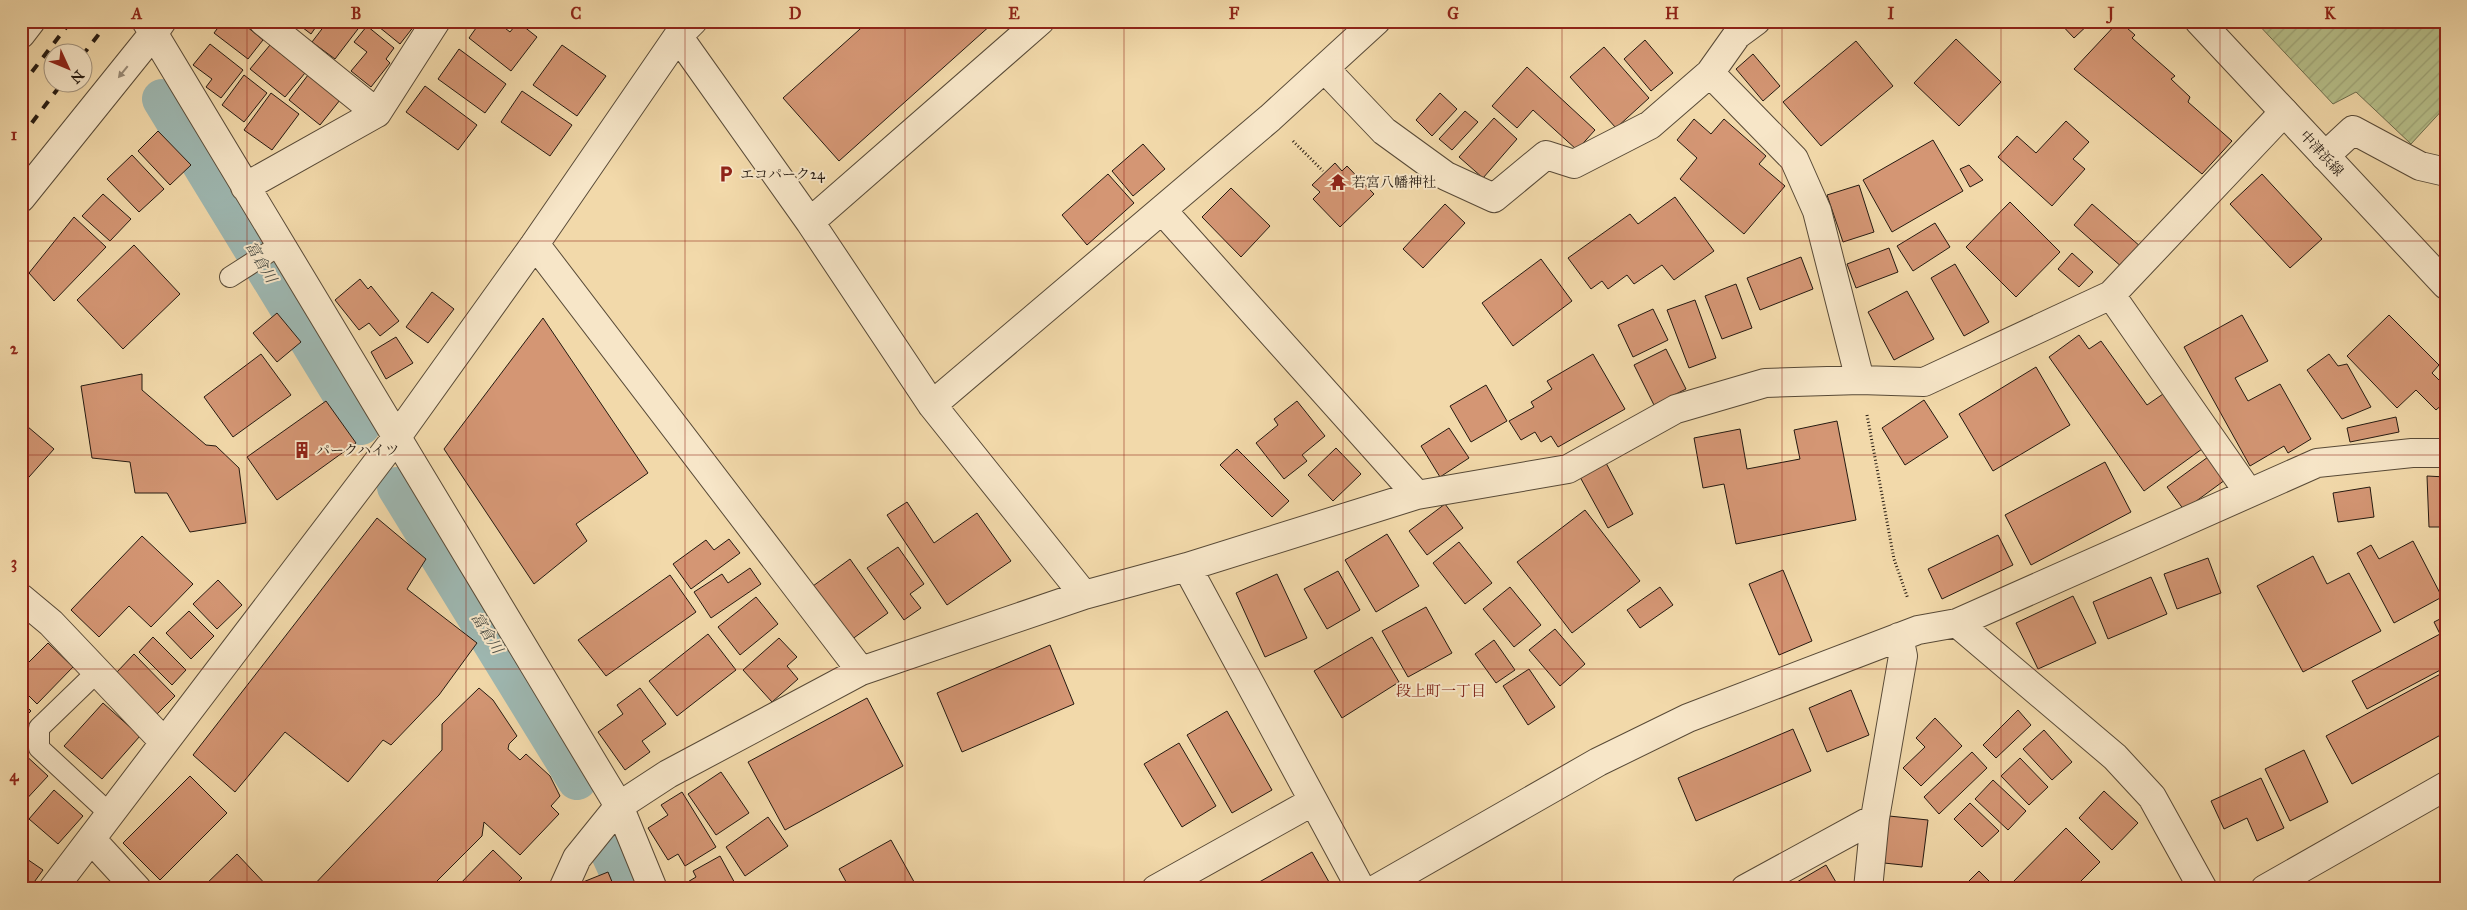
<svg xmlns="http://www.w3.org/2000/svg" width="2467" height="910" font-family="'IM FELL Great Primer','Noto Serif JP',serif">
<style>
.garden{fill:url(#garden-furrows);stroke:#6e6d4e}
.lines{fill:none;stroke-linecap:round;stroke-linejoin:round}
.canal{stroke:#9eb8b2;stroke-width:40}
.building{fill:#d49674;stroke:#251a11}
.service-casing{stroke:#584a37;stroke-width:22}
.minor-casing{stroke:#584a37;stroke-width:30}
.tertiary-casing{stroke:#584a37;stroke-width:30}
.path{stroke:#251a11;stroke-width:3;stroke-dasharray:1 2.5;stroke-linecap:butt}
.service{stroke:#f7e6c8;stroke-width:20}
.minor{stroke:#f7e6c8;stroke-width:28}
.tertiary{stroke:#f7e6c8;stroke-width:28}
.rail{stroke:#251a11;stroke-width:4;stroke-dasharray:9 9;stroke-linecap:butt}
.oneway{fill:#988a76}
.grid{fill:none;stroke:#8f2418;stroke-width:1;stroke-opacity:0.55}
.labels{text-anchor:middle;stroke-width:4;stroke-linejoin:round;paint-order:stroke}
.street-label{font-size:14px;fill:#251a11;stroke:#f7e6c8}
.poi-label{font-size:14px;fill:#251a11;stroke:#f7e6c8;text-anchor:start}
.water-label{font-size:15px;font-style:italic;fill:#4f5149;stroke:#f7e6c8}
.neighbourhood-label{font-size:15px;fill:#7a1f14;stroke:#f7e6c8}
.neatline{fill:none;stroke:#8f2418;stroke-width:2}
.grid-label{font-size:16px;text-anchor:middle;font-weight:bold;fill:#8f2418}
</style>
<defs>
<pattern id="garden-furrows" width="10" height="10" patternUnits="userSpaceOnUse" patternTransform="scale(1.25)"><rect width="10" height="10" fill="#b7c08b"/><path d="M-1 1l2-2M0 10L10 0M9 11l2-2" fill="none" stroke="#9da477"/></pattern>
</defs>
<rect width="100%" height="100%" fill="#f2d9aa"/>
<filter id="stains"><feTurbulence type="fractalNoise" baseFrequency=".004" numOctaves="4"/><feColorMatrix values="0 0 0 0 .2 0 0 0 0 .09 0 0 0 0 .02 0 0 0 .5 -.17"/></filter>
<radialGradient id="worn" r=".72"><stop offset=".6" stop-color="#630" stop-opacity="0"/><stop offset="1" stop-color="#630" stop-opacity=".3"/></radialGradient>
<path class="garden" d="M2255,21H2446V106L2411,144L2356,92L2333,104Z"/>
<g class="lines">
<path class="canal" d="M162,99L361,425
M397,487L577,780
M611,854L627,889"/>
</g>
<path class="building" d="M223,21H240L263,40L248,59L214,33Z
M294,21H320L311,34Z
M328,21H357L361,25L335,59L312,42Z
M384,21H418L400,44L379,27Z
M481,21H496L510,32L518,22L537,37L511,71L469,38Z
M869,21H989L992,24L839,161L783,98Z
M2058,21H2092L2074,38Z
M2119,21L2135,35L2132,38L2175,76L2171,79L2190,97L2188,102L2232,141L2202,174L2074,69Z
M367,26L394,48L386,59L390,63L371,87L351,71L367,52L354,42Z
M1956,39L2001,82L1959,126L1914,83Z
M1645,40L1673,73L1651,91L1624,59Z
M1856,41L1893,86L1821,146L1783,102Z
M210,44L243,70L221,98L206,87L212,79L193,65Z
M270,45L305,73L285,97L250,69Z
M562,45L606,76L577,116L533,85Z
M1604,47L1649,98L1616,128L1570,77Z
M459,49L506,84L485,113L438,79Z
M1753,54L1780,86L1763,101L1736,69Z
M1527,67L1595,130L1577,150L1533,110L1517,128L1492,106Z
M244,75L267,93L244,122L222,105Z
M308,75L340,100L320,125L289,100Z
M425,86L477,125L458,150L406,112Z
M522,91L572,125L550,156L501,122Z
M271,93L299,114L272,150L244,130Z
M1440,93L1457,109L1432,136L1416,120Z
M1465,111L1478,122L1452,150L1439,139Z
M1494,118L1517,139L1483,178L1459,157Z
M1694,119L1711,134L1724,119L1766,156L1759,164L1785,186L1744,234L1680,179L1697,158L1677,140Z
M2066,121L2089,142L2073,159L2085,169L2052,206L1998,157L2017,136L2036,153Z
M158,131L191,165L170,185L138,151Z
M1933,140L1963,191L1892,232L1863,180Z
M1143,144L1165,169L1133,196L1112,171Z
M132,155L164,189L139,212L107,179Z
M1335,163L1342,171L1347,166L1374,194L1340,227L1313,199L1320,192L1312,185Z
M1969,165L1983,180L1970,187L1960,169Z
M1108,174L1134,203L1087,245L1062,215Z
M2262,174L2322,239L2290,268L2230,204Z
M1859,185L1874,232L1843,242L1827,195Z
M1231,188L1270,226L1241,257L1202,217Z
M103,194L131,219L110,241L82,216Z
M1675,197L1714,251L1674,280L1662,265L1634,284L1627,275L1608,289L1602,281L1591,289L1568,258L1630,214L1638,224Z
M2010,202L2060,252L2016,297L1966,247Z
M1445,204L1465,223L1423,268L1403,249Z
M2092,204L2141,247L2123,268L2074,225Z
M74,217L106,247L54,301L29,273Z
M1935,223L1950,247L1913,271L1897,246Z
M134,245L180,294L123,349L77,300Z
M1889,248L1898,272L1856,288L1847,264Z
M2072,253L2093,272L2079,287L2058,269Z
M1801,257L1813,289L1760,310L1747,278Z
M1541,259L1572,301L1513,346L1482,303Z
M1955,264L1989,322L1964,336L1931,278Z
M360,279L368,289L371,286L399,321L380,336L369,323L359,330L335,300Z
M1736,284L1752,328L1722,339L1705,296Z
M1907,291L1934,339L1894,360L1868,312Z
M432,292L454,309L428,343L406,327Z
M1695,300L1716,358L1689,368L1667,310Z
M1653,309L1668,340L1633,357L1618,325Z
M277,313L301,342L277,362L253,333Z
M2242,315L2268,361L2235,378L2248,401L2280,384L2311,439L2288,453L2284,446L2250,466L2184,347Z
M2389,315L2439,365L2432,373L2446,387V401L2436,410L2416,390L2397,408L2347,356Z
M543,318L648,473L576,524L587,541L534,584L444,449Z
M2079,335L2089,349L2101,341L2147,405L2163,394L2202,449L2144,491L2049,357Z
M396,337L413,363L386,379L371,352Z
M1666,349L1686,389L1654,405L1634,365Z
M261,354L291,395L233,437L204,397Z
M1593,354L1625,409L1558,447L1551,436L1541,442L1535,432L1521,440L1509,421L1534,407L1531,402L1552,389L1547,381Z
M2329,354L2338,366L2347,364L2371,407L2342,419L2307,370Z
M2036,367L2070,425L1993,471L1959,414Z
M142,374V390L206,445L216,446L239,468L246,523L190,532L167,493H135L130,462L92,458L81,386Z
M1486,385L1507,421L1471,442L1450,406Z
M1924,400L1948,437L1905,465L1882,428Z
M326,401L356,443L277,500L247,457Z
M1297,401L1325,436L1302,455L1307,461L1284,479L1256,443L1278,425L1274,419Z
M2396,417L2399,432L2350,442L2347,428Z
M21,421L54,449L21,486Z
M1837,421L1856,520L1736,544L1724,484L1703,488L1694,438L1740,429L1747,469L1800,459L1794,430Z
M1449,428L1469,458L1440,477L1421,446Z
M1336,448L1361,474L1333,501L1308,475Z
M1237,449L1289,501L1272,517L1220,465Z
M2208,457L2225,480L2184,510L2167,487Z
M2105,462L2131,512L2031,565L2005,515Z
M1606,463L1633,514L1608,528L1580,477Z
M2427,476L2446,477V527H2429Z
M2370,487L2374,517L2338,522L2333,493Z
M907,502L934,543L977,513L1011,561L947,605L887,515Z
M1445,504L1463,528L1427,555L1409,531Z
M1585,510L1640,581L1572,633L1517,562Z
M377,518L426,559L407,589L477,643L439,695L391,745L383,740L348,782L285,732L235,792L193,755Z
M1387,534L1419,586L1376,612L1345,560Z
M1998,535L2013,565L1942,599L1928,569Z
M142,536L193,584L151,627L129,606L99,637L71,610Z
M729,539L740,553L691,589L673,564L706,540L714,550Z
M2413,541L2442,597L2394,623L2357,553L2371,545L2379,559Z
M1459,542L1492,583L1465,604L1433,563Z
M898,547L924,584L910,594L921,608L904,620L867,568Z
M2313,556L2327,584L2349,573L2381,631L2303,672L2257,586Z
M2208,558L2221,593L2177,609L2164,574Z
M850,559L888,613L851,640L813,586Z
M750,568L761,584L711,618L694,592L722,574L728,583Z
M1783,570L1812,641L1779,655L1749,584Z
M1338,571L1360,610L1327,629L1304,589Z
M1277,574L1307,638L1265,657L1236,593Z
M670,575L696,612L606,676L578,640Z
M2151,577L2167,614L2108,639L2093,602Z
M218,580L242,605L217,629L193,604Z
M1510,587L1541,625L1514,647L1483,609Z
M1660,587L1673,605L1640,628L1627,610Z
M2073,596L2096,643L2038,669L2016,623Z
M756,597L778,624L740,655L718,627Z
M1426,607L1452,653L1408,677L1382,631Z
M189,611L214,636L191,659L166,633Z
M2446,616V667L2367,709L2352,681L2440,634L2434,622Z
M1555,629L1585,664L1560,686L1529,650Z
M708,634L736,670L677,716L649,681Z
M153,637L186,670L172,685L139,652Z
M1372,637L1399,682L1342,718L1314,671Z
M779,638L797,657L787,666L798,679L772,702L743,670Z
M1494,640L1515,670L1496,683L1475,654Z
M48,643L73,667L37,704L21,688V670Z
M1050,645L1074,704L962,752L937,693Z
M134,654L175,696L157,714L116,673Z
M1529,669L1555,707L1528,725L1503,686Z
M2446,671V732L2352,784L2326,736Z
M479,688L493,700L517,736L509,744L508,749L520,760L526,754L550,776L560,796L551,806L559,814L520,855L484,822L482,836L429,889H310L442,750V724Z
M640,688L666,724L642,741L650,752L625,770L598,732L623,714L617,705Z
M1851,690L1869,735L1827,752L1809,708Z
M867,698L903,766L785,830L748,762Z
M21,701L31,711L21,721Z
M103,703L140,736L102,779L64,746Z
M2018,710L2031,725L1996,758L1983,745Z
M1227,711L1272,790L1232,813L1187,735Z
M1935,718L1962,746L1921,786L1903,768L1925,747L1916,738Z
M1793,729L1811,771L1696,821L1678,778Z
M2044,730L2072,762L2052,780L2023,749Z
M1179,743L1216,806L1182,827L1144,764Z
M2304,750L2328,802L2290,821L2265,769Z
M22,752L48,776L21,805V753Z
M1972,752L1987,768L1939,814L1924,797Z
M2020,758L2048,787L2029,805L2001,776Z
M721,772L749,813L716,835L688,794Z
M190,776L227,813L160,880L123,843Z
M2261,778L2284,828L2257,841L2247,818L2224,829L2211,801Z
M1993,780L2026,811L2008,830L1975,799Z
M54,790L83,816L58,844L29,819Z
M2104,791L2138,823L2112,850L2079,818Z
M682,792L716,847L685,866L678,854L668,860L648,828L668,815L661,805Z
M1970,803L1999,831L1982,847L1954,819Z
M1889,816L1928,820L1922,867L1884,863Z
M768,817L788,846L745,876L726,847Z
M2066,828L2100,862L2073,889H2018L2012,883Z
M891,840L918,889H850L839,869Z
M493,850L522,878L511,889H455Z
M1312,852L1333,889H1247Z
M237,854L270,889H201Z
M21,855L43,870L29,889H21Z
M720,856L737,887L733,889H676L696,877L693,871Z
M1826,865L1840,889H1785Z
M1979,871L1997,889H1961Z
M608,872L615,889H586L583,882Z
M811,883L814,889H800Z"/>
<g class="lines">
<g class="service-casing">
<path id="service" d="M230,277L280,245
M97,672L39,728V748L110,814"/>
</g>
<g class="minor-casing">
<path id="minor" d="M146,21L619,806L653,889
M263,21L377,113
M21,34L31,21
M678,36L810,222L932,405L1084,595
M1325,69L1384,131L1446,176L1494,198L1546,155L1574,164L1650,125L1710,73L1737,35L1756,21
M1710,73L1794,159L1817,211L1860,380
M2325,156L2353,130L2420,166L2446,172
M245,187L377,113L436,21
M21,198L153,34
M1162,210L1417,495
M810,222L1040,21
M535,244L861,671
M2111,295L2249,493
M932,405L1270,118L1376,21
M1187,567L1361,889
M21,598L51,623L164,742
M1957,623L2115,757L2152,797L2203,889
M91,839L137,889
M53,889L396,438L535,244L678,36L693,21
M563,889L577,858L619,806L668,774L861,671L1084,595L1187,567L1417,495L1568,469L1676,409L1765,383L1860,380L1924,382L2111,295L2284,112
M1156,889L1312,802
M1376,889L1598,762L1688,718L1918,630L1957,623L2317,463L2412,453H2446
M1745,889L1875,818
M1868,889L1875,818L1903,656L1899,637
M2265,889L2446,786"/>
</g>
<g class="tertiary-casing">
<path id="tertiary" d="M2199,21L2446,285
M153,34L162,21"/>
</g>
<path class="path" d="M1293,141L1323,171
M1867,415L1894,559L1908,599"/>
<use href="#service" class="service"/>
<use href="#minor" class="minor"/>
<use href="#tertiary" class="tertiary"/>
<path class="rail" d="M82,56L109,21
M21,86L71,21
M21,137L63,82"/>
</g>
<defs><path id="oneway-solid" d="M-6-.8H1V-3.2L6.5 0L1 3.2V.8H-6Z" transform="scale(1.25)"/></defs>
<use class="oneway" href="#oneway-solid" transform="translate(123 72) rotate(129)"/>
<path class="grid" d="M247,21V889M466,21V889M685,21V889M905,21V889M1124,21V889M1343,21V889M1562,21V889M1782,21V889M2001,21V889M2220,21V889M21,241H2446M21,455H2446M21,669H2446"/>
<defs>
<g id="parking-bare" transform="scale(1.35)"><path d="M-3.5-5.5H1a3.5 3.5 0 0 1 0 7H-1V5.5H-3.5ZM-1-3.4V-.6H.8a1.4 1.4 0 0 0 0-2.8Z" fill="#8f2418" stroke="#f7e6c8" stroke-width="2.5" paint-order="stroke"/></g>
<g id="temple-bare" transform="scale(1.35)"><path d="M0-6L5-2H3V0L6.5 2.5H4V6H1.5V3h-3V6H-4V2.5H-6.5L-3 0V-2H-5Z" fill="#8f2418" stroke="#f7e6c8" stroke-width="2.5" paint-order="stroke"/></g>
<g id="building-bare" transform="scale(1.35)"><path d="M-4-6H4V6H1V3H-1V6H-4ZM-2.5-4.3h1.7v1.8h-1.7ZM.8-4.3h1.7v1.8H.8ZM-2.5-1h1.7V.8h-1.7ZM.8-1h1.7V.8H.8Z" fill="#8f2418" stroke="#f7e6c8" stroke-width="2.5" paint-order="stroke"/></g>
</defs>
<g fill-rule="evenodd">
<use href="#parking-bare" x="726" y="174"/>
<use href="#temple-bare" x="1338" y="182"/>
<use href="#building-bare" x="302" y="450"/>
</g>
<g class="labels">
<g class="street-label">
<text transform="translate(2322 153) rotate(47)" y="5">中津浜線</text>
</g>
<g class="poi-label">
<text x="740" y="179">エコパーク24</text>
<text x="1352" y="187">若宮八幡神社</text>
<text x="316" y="455">パークハイツ</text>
</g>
<g class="water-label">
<text transform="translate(261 262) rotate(59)" y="5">富倉川</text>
<text transform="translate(487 633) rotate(58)" y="5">富倉川</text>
</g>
<g class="neighbourhood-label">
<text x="1441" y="696">段上町一丁目</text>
</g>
</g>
<rect width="2467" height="910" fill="none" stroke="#f2d9aa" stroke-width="55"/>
<g transform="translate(68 68) rotate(134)"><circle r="24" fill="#f7e6c8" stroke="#a3947f"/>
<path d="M0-4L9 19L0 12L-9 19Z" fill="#8f2418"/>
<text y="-8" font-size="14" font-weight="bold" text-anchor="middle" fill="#251a11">N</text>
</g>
<rect x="28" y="28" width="2412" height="854" class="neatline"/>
<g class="grid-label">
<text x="137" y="19">A</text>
<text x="356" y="19">B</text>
<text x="576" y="19">C</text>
<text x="795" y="19">D</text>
<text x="1014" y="19">E</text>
<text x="1234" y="19">F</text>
<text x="1453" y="19">G</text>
<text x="1672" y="19">H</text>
<text x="1891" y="19">I</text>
<text x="2111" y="19">J</text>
<text x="2330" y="19">K</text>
<text x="14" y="140">1</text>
<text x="14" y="354">2</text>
<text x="14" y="568">3</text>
<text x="14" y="781">4</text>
</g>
<rect width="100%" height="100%" filter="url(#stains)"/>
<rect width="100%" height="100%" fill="url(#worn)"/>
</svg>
